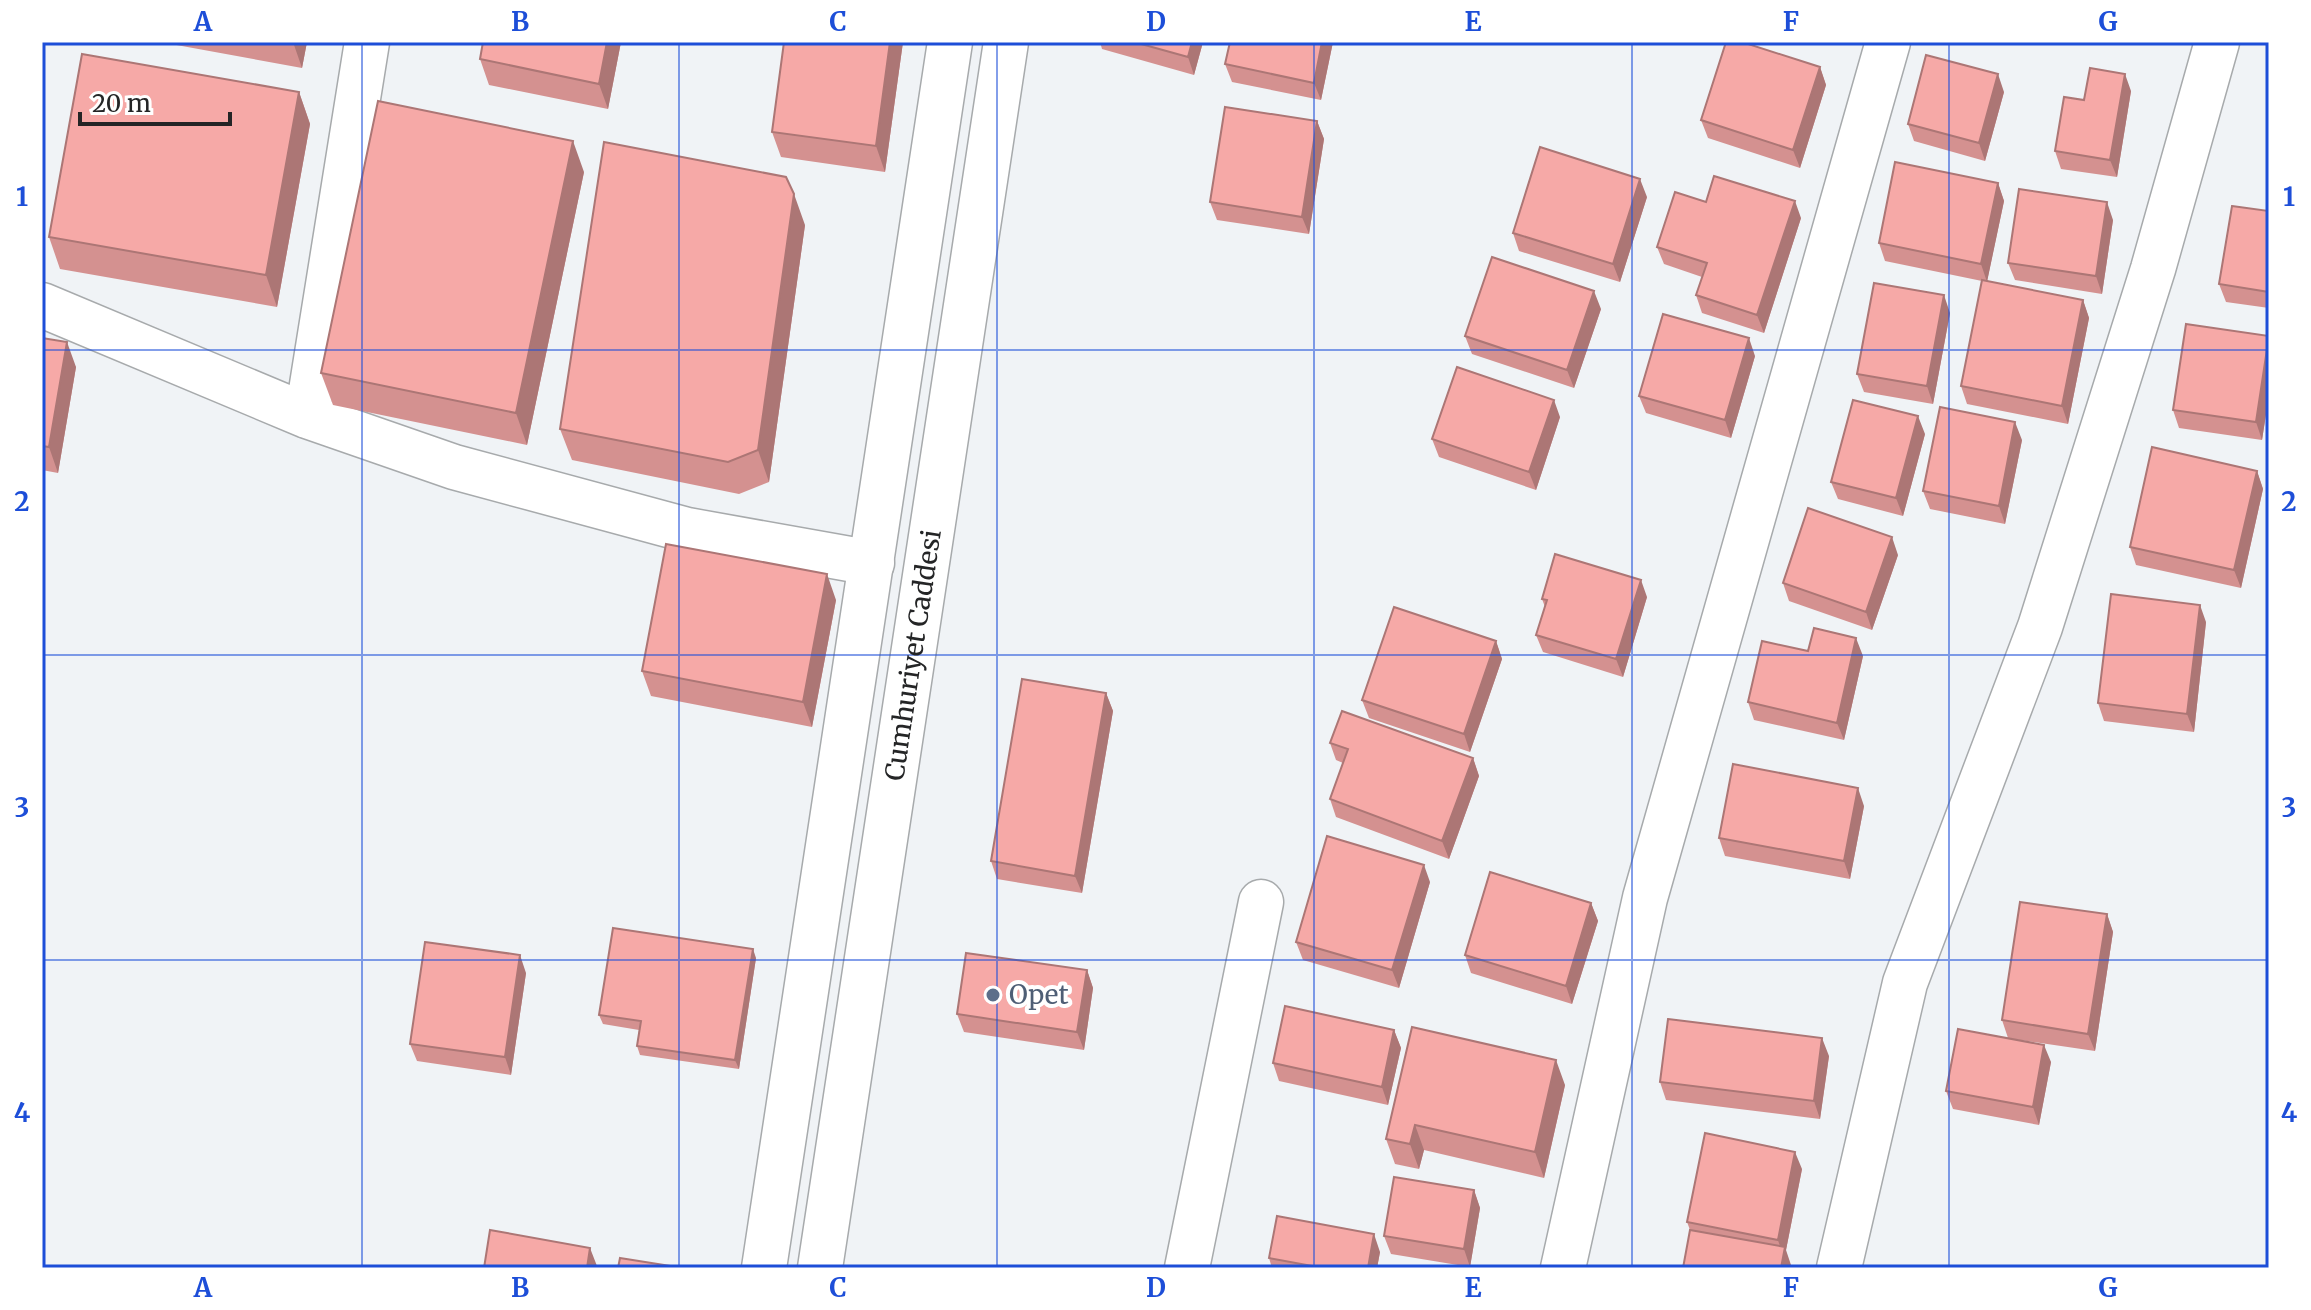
<svg xmlns="http://www.w3.org/2000/svg" width="2311" height="1310" font-family="Merriweather,serif">
<style>
.lines{fill:none;stroke-linecap:round;stroke-linejoin:round}
.minor-casing{stroke:#a7aaac;stroke-width:47}
.major-casing{stroke:#a7aaac;stroke-width:47}
.minor{stroke:#fff;stroke-width:44}
.major{stroke:#fff;stroke-width:44}
.wall{fill:#d49190}
.shaded-wall{fill:#ac7675}
.building{fill:#f6a9a7;stroke:#ac7675;stroke-width:2}
.grid{fill:none;stroke:#1d4ed8;stroke-width:2;stroke-opacity:0.55}
.service-dot{fill:#5c6f8a;stroke:#fff;stroke-width:3}
.labels{text-anchor:middle;stroke-width:8;stroke-linejoin:round;paint-order:stroke}
.street-label{font-size:26px;fill:#242526;stroke:#fff}
.service-label{font-size:26px;fill:#4e5e75;stroke:#fff;text-anchor:start}
.neatline{fill:none;stroke:#1d4ed8;stroke-width:3}
.grid-label{font-size:26px;text-anchor:middle;font-weight:bold;fill:#1d4ed8}
</style>
<rect width="100%" height="100%" fill="#f0f3f6"/>
<g class="lines">
<g class="minor-casing">
<path id="minor" d="M42,305L307,416L454,467L687,530L872,563
M307,416L367,42
M1187,1268L1261,902
M1563,1268L1645,898L1888,42
M1839,1268L1905,983L2040,627L2153,269L2217,42"/>
</g>
<g class="major-casing">
<g id="major">
<path d="M764,1268L950,42"/>
<path id="s1" d="M820,1268L1006,42"/>
</g>
</g>
<use href="#minor" class="minor"/>
<use href="#major" class="major"/>
</g>
<path class="wall" d="M160,42H307L302,68Z
M483,42H621L608,109L489,85L480,59Z
M784,42H903L885,172L781,157L772,132Z
M1100,42H1203L1194,75L1102,49Z
M1230,42H1333L1321,100L1232,82L1225,64Z
M1820,67L1826,85L1800,168L1708,138L1701,120Z
M2131,91L2117,177L2061,169L2055,151L2084,100Z
M299,92L310,124L277,307L60,269L49,237Z
M2004,92L1985,161L1914,141L1908,124Z
M1317,121L1324,139L1309,234L1217,220L1210,202Z
M584,172L527,445L333,405L321,373Z
M1998,183L2004,201L1987,281L2083,300L2089,318L2068,424L1967,404L1961,386L1982,281L1885,261L1879,243Z
M1647,197L1620,282L1519,251L1513,233Z
M1706,202L1801,218L1764,333L1702,313L1696,295L1702,277L1664,264L1657,247Z
M2269,211V308L2226,302L2219,284Z
M2113,220L2102,294L2015,280L2008,263Z
M805,225L769,482L739,494L572,460L560,429Z
M1601,309L1574,388L1472,354L1465,336Z
M1950,313L1933,404L1864,392L1857,374Z
M2269,336V395L2262,440L2179,428L2173,410Z
M42,338L76,367L58,473L42,470Z
M1755,356L1731,438L1646,413L1639,396Z
M1560,417L1536,490L1439,457L1432,439Z
M1925,434L1903,516L1838,499L1831,482Z
M2022,440L2005,524L1930,509L1923,491Z
M2257,471L2263,489L2241,588L2136,565L2130,547Z
M1898,555L1872,630L1789,601L1783,583Z
M1647,597L1623,677L1543,652L1536,635L1545,607L1542,599Z
M836,600L812,727L651,696L642,671Z
M2206,622L2194,732L2104,721L2098,703Z
M1496,641L1502,659L1470,752L1369,718L1362,700Z
M1863,656L1844,740L1754,720L1748,702Z
M1106,693L1113,711L1082,893L997,879L991,861Z
M1330,743L1473,758L1479,776L1449,859L1336,817L1330,799L1343,763L1336,760Z
M1864,806L1850,879L1725,856L1719,838Z
M1430,882L1399,988L1303,960L1296,942Z
M1591,903L1598,921L1572,1004L1471,973L1465,955Z
M2107,914L2113,932L2095,1051L2013,1039L2051,1062L2039,1125L1953,1109L1946,1091L2008,1038L2002,1020Z
M756,958L739,1069L640,1055L637,1046L639,1030L603,1024L599,1015Z
M1087,970L1093,988L1084,1050L964,1032L957,1014Z
M526,973L511,1075L417,1061L410,1044Z
M1412,1027L1565,1085L1544,1178L1424,1150L1419,1169L1395,1164L1386,1139Z
M1394,1030L1401,1048L1388,1105L1279,1081L1273,1063Z
M1829,1056L1820,1119L1666,1100L1660,1082Z
M1802,1169L1786,1250L1690,1230L1687,1222Z
M1474,1190L1480,1208L1470,1267L1391,1254L1384,1236Z
M1380,1252L1377,1268H1272L1269,1258Z"/>
<path class="shaded-wall" d="M293,42H307L302,68Z
M607,42H621L608,109L599,84Z
M890,42H903L885,172L876,146Z
M1192,42H1203L1194,75L1188,57Z
M1322,42H1333L1321,100L1314,83Z
M1820,67L1826,85L1800,168L1793,150Z
M1998,74L2004,92L1985,161L1979,143Z
M2125,74L2131,91L2117,177L2110,160Z
M299,92L310,124L277,307L266,275Z
M1317,121L1324,139L1309,234L1302,217Z
M573,141L584,172L527,445L516,413Z
M1640,179L1647,197L1620,282L1613,264Z
M1998,183L2004,201L1987,282L1981,264Z
M794,194L805,225L769,482L758,450Z
M1795,201L1801,218L1764,333L1757,315Z
M2107,202L2113,220L2102,294L2096,276Z
M1594,291L1601,309L1574,388L1567,370Z
M1944,295L1950,313L1933,404L1927,386Z
M2083,300L2089,318L2068,424L2062,406Z
M2269,336V395L2262,440L2256,422Z
M1749,338L1755,356L1731,438L1725,420Z
M67,342L76,367L58,473L49,447Z
M1554,400L1560,417L1536,490L1529,472Z
M1918,416L1925,434L1903,516L1896,498Z
M2015,422L2022,440L2005,524L1999,506Z
M2257,471L2263,489L2241,588L2234,570Z
M1892,537L1898,555L1872,630L1866,612Z
M827,574L836,600L812,727L803,702Z
M1641,580L1647,597L1623,677L1616,659Z
M2200,605L2206,622L2194,732L2187,714Z
M1856,638L1863,656L1844,740L1837,723Z
M1496,641L1502,659L1470,752L1464,734Z
M1106,693L1113,711L1082,893L1075,876Z
M1473,758L1479,776L1449,859L1442,841Z
M1858,788L1864,806L1850,879L1844,861Z
M1424,865L1430,882L1399,988L1392,970Z
M1591,903L1598,921L1572,1004L1566,986Z
M2107,914L2113,932L2095,1051L2088,1034Z
M753,949L756,958L739,1069L735,1060Z
M520,955L526,973L511,1075L505,1057Z
M1087,970L1093,988L1084,1050L1077,1032Z
M1394,1030L1401,1048L1388,1105L1382,1087Z
M1822,1038L1829,1056L1820,1119L1814,1101Z
M2044,1045L2051,1062L2039,1125L2033,1107Z
M1556,1060L1565,1085L1544,1178L1535,1152Z
M1415,1125L1424,1150L1419,1169L1410,1144Z
M1795,1152L1802,1169L1786,1250L1792,1268H1781L1783,1256L1778,1240Z
M1474,1190L1480,1208L1470,1267L1464,1249Z
M1374,1234L1380,1252L1377,1268H1368Z
M590,1248L597,1266L596,1268H587Z"/>
<path class="building" d="M483,42H607L599,84L480,59Z
M784,42H890L876,146L772,132Z
M1134,42H1192L1188,57Z
M1230,42H1322L1314,83L1225,64Z
M1726,42H1742L1820,67L1793,150L1701,120Z
M82,54L299,92L266,275L49,237Z
M1926,55L1998,74L1979,143L1908,124Z
M2090,68L2125,74L2110,160L2055,151L2064,97L2084,100Z
M378,101L573,141L516,413L321,373Z
M1225,107L1317,121L1302,217L1210,202Z
M604,142L786,177L794,194L758,450L728,462L560,429Z
M1540,147L1640,179L1613,264L1513,233Z
M1895,162L1998,183L1981,264L1879,243Z
M1714,176L1795,201L1757,315L1696,295L1707,263L1657,247L1675,192L1706,202Z
M2019,189L2107,202L2096,276L2008,263Z
M2232,206L2269,211V292L2219,284Z
M1492,257L1594,291L1567,370L1465,336Z
M1982,280L2083,300L2062,406L1961,386Z
M1874,283L1944,295L1927,386L1857,374Z
M1663,314L1749,338L1725,420L1639,396Z
M2186,324L2269,336L2256,422L2173,410Z
M42,338L67,342L49,447L42,446Z
M1457,367L1554,400L1529,472L1432,439Z
M1853,400L1918,416L1896,498L1831,482Z
M1940,407L2015,422L1999,506L1923,491Z
M2152,447L2257,471L2234,570L2130,547Z
M1808,508L1892,537L1866,612L1783,583Z
M666,544L827,574L803,702L642,671Z
M1555,554L1641,580L1616,659L1536,635L1547,600L1542,599Z
M2111,594L2200,605L2187,714L2098,703Z
M1394,607L1496,641L1464,734L1362,700Z
M1814,628L1856,638L1837,723L1748,702L1762,641L1808,651Z
M1022,679L1106,693L1075,876L991,861Z
M1342,711L1473,758L1442,841L1330,799L1348,749L1330,743Z
M1733,764L1858,788L1844,861L1719,838Z
M1327,836L1424,865L1392,970L1296,942Z
M1490,872L1591,903L1566,986L1465,955Z
M2020,902L2107,914L2088,1034L2002,1020Z
M613,928L753,949L735,1060L637,1046L641,1021L599,1015Z
M425,942L520,955L505,1057L410,1044Z
M966,953L1087,970L1077,1032L957,1014Z
M1285,1006L1394,1030L1382,1087L1273,1063Z
M1668,1019L1822,1038L1814,1101L1660,1082Z
M1412,1027L1556,1060L1535,1152L1415,1125L1410,1144L1386,1139Z
M1958,1029L2044,1045L2033,1107L1946,1091Z
M1705,1133L1795,1152L1778,1240L1687,1222Z
M1394,1177L1474,1190L1464,1249L1384,1236Z
M1277,1216L1374,1234L1368,1268H1323L1269,1258Z
M490,1230L590,1248L587,1268H484Z
M1690,1230L1785,1247L1781,1268H1683Z
M620,1258L683,1268H618Z"/>
<path class="grid" d="M362,42V1268M679,42V1268M997,42V1268M1314,42V1268M1632,42V1268M1949,42V1268M42,350H2269M42,655H2269M42,960H2269"/>
<circle class="service-dot" cx="993" cy="995" r="8"/>
<g class="labels">
<g class="street-label">
<text dy="9" stroke="none"><textPath href="#s1" startOffset="620">Cumhuriyet Caddesi</textPath></text>
</g>
<g class="service-label">
<text x="1009" y="1004">Opet</text>
</g>
</g>
<rect width="2311" height="1310" fill="none" stroke="#ffffff" stroke-width="88"/>
<path d="M80 112v12h150v-12" fill="none" stroke="#242526" stroke-width="4"/>
<text x="92" y="112" font-size="24" fill="#242526" stroke="#ffffff" stroke-width="6" paint-order="stroke">20 m</text>
<rect x="44" y="44" width="2223" height="1222" class="neatline"/>
<g class="grid-label">
<text x="203" y="31">A</text>
<text x="520" y="31">B</text>
<text x="838" y="31">C</text>
<text x="1156" y="31">D</text>
<text x="1473" y="31">E</text>
<text x="1791" y="31">F</text>
<text x="2108" y="31">G</text>
<text x="22" y="206">1</text>
<text x="2289" y="206">1</text>
<text x="22" y="511">2</text>
<text x="2289" y="511">2</text>
<text x="22" y="817">3</text>
<text x="2289" y="817">3</text>
<text x="22" y="1122">4</text>
<text x="2289" y="1122">4</text>
<text x="203" y="1297">A</text>
<text x="520" y="1297">B</text>
<text x="838" y="1297">C</text>
<text x="1156" y="1297">D</text>
<text x="1473" y="1297">E</text>
<text x="1791" y="1297">F</text>
<text x="2108" y="1297">G</text>
</g>
</svg>
